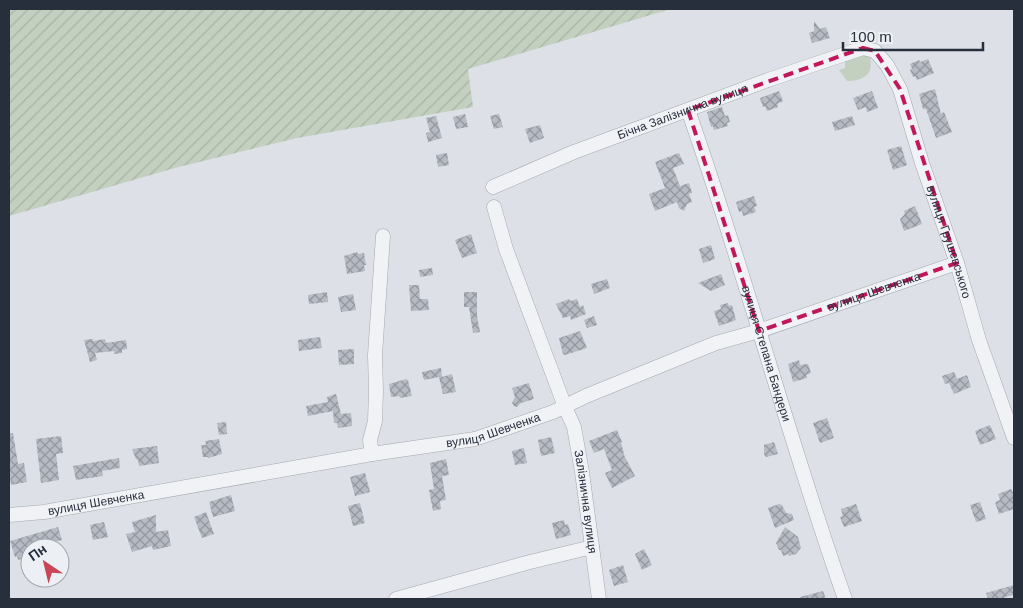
<svg xmlns="http://www.w3.org/2000/svg" width="1023" height="608" font-family="Arial,sans-serif">
<style>
.green{fill:#c3d0bf}
.garden{fill:url(#garden-furrows)}
.building{fill:url(#building-cross-hatch)}
.lines{fill:none;stroke-linecap:round;stroke-linejoin:round}
.minor-casing{stroke:#a3a8b1;stroke-width:15}
.minor{stroke:#f0f2f5;stroke-width:14}
.marked{fill:none;stroke:#c2185b;stroke-width:4;stroke-dasharray:10 6;stroke-linejoin:round}
.labels{text-anchor:middle;stroke-width:4;stroke-linejoin:round;paint-order:stroke}
.street-label{font-size:12px;fill:#272f3d;stroke:#ecf0f4}
</style>
<defs>
<pattern id="garden-furrows" width="10" height="10" patternUnits="userSpaceOnUse" patternTransform="scale(1.25)"><rect width="10" height="10" fill="#c3d0bf"/><path d="M-1 1l2-2M0 10L10 0M9 11l2-2" fill="none" stroke="#a8b3a5"/></pattern>
<pattern id="building-cross-hatch" width="8" height="8" patternUnits="userSpaceOnUse" patternTransform="scale(1.25)"><rect width="8" height="8" fill="#b5bac3"/><path d="M0 0l8 8M0 8l8-8" fill="none" stroke="#9398a0"/></pattern>
</defs>
<rect width="100%" height="100%" fill="#dde1e7"/>
<path class="green" d="M868,52C876,71 867,81 847,81L839,70L845,68V58Z"/>
<path class="garden" d="M9,9H671L468,69L473,107L297,138L175,168L9,216Z"/>
<path class="building" d="M814,21L820,29L826,27L830,38L812,43L809,33L814,31Z
M928,59L934,73L917,80L915,76L913,77L910,70L912,69L910,64L919,60L920,62Z
M935,89L941,114L944,112L952,132L936,138L926,109H923L919,94Z
M779,91L783,101L777,104L778,107L767,111L765,106L763,107L760,98Z
M872,91L878,108L867,112L866,107L858,110L853,98Z
M722,107L725,116L728,115L730,122L727,123L728,126L714,130L713,126L711,127L707,112Z
M465,114L468,127L456,129L453,117Z
M499,114L503,127L494,129L490,116Z
M436,116L442,138L428,142L426,133L430,132L426,118Z
M852,116L855,125L835,131L832,122Z
M540,125L544,138L530,143L525,129Z
M901,146L907,165L893,170L887,150Z
M447,153L449,165L438,167L436,155Z
M679,153L684,164L673,168L680,186L689,183L692,193L689,194L692,202L687,204L684,211L679,208L677,202L655,211L649,194L665,188L655,162Z
M754,196L757,206L754,207L756,212L743,216L742,211L739,212L736,202Z
M915,206L922,224L904,231L900,219L905,214L904,211Z
M471,234L477,253L462,258L455,240Z
M711,245L715,259L703,263L699,249Z
M357,252L358,254L364,253L366,265H364L365,271L347,274L344,256Z
M432,268L433,275L420,277L419,270Z
M721,274L725,285L711,291L698,283Z
M607,279L610,288L594,294L591,284Z
M409,285H419L420,299H428L429,310L411,311Z
M327,292L328,302L309,304L308,295Z
M464,292H477V316L480,332L473,333L469,307H464Z
M353,294L356,310L341,312L338,297Z
M569,299L570,301L577,299L580,307L583,305L586,314L571,320L570,316L563,318L556,304Z
M728,303L729,306L732,305L736,320L719,326L714,311L721,309L720,305Z
M594,316L597,325L587,328L584,320Z
M580,331L587,348L565,355L563,354L559,338Z
M320,337L322,348L299,351L298,340Z
M93,339V341L105,339L106,343L126,340L127,349L122,350V353L114,354V351L95,353L97,360L90,362L84,340Z
M354,349V364L339,365L338,350Z
M799,360L800,365L808,364L811,373L806,375L807,378L793,382L788,364Z
M441,368L442,377L452,374L456,392L443,394L439,377L424,380L422,372Z
M954,372L957,379L967,375L971,387L954,394L949,383L945,384L942,376Z
M406,379L408,380L412,396L400,398L399,396L391,397L389,384Z
M529,383L534,399L521,403L517,407L514,406L512,403L515,397L512,388Z
M336,394L341,414L351,413L352,426L338,428L337,423H334L333,411L308,416L306,406L328,402L327,397Z
M827,418L834,438L820,443L813,423Z
M226,422L227,434L219,435L217,423Z
M990,425L996,439L980,445L975,431Z
M617,430L622,442L621,443L624,453H623L635,476L612,488L605,473L612,470L604,449L594,453L589,441Z
M9,433H13L18,464L24,463L27,482L11,485L9,470Z
M61,436L63,453L56,454L59,480L41,483L36,439Z
M551,437L555,453L541,456L538,440Z
M219,439L222,454L208,458V457H203L201,445H206L205,441Z
M774,442L778,454L766,457L764,454V445Z
M157,446L159,463L139,466L138,460L136,459L132,449Z
M524,448L527,463L515,465L512,451Z
M119,458L120,468L102,471L103,476L76,480L73,466Z
M446,459L449,475L442,476L446,500L440,501L441,509L433,511L429,490L434,489L430,463Z
M365,473L370,492L355,496L350,477Z
M1011,489L1014,494V509L999,514L995,502L1000,500L998,494Z
M231,495L235,511L213,517L209,502Z
M980,502L986,519L976,522L970,505Z
M360,503L365,523L353,526L348,506Z
M779,504L782,505L786,513L792,514L794,520L775,528L768,508Z
M856,504L862,521L844,527L840,517L843,516L841,509Z
M206,512L214,534L202,538L194,517Z
M156,515V532L168,530L171,546L153,550L152,546L132,552L126,534L135,532L132,522Z
M564,520L565,525L568,524L571,535L556,539L552,523Z
M104,522L108,537L93,540L90,525Z
M58,527L62,540L30,548V556L18,560L17,556L15,557L10,541Z
M785,527L798,537L801,548L796,554L789,556L788,554L783,556L781,550H779L776,543Z
M644,549L652,565L642,570L635,554Z
M623,565L628,582L614,586L609,570Z
M35,578H45L47,584L39,587Z
M1014,585V595L1005,597V599H988L986,593Z
M823,591L826,599H800V597Z"/>
<g class="lines">
<g class="minor-casing">
<g id="minor">
<path id="s1" d="M688,110C745,271 788,438 845,599"/>
<path id="s2" d="M493,187L574,152L768,80L863,48L875,51L887,65L900,89L922,163L957,263L979,340L1014,438"/>
<path id="s3" d="M494,207L506,249L565,407L574,427L582,472L599,599"/>
<path d="M372,454L370,440L375,421L376,391L375,355L383,236"/>
<path id="s4" d="M9,515L44,512L372,454L475,439L553,412L586,396L716,343L759,331L957,263"/>
<path d="M396,599L530,562L592,547"/>
</g>
</g>
<use href="#minor" class="minor"/>
</g>
<path class="marked" d="M863,48L875,51L900,89L957,263L759,331L688,110Z"/>
<g class="labels">
<g class="street-label">
<text dy="4" stroke="none"><textPath href="#s2" startOffset="204">Бічна Залізнична вулиця</textPath></text>
<text dy="4" stroke="none"><textPath href="#s2" startOffset="614">вулиця Грушевського</textPath></text>
<text dy="4" stroke="none"><textPath href="#s4" startOffset="898">вулиця Шевченка</textPath></text>
<text dy="4" stroke="none"><textPath href="#s1" startOffset="256">вулиця Степана Бандери</textPath></text>
<text dy="4" stroke="none"><textPath href="#s4" startOffset="492">вулиця Шевченка</textPath></text>
<text dy="4" stroke="none"><textPath href="#s3" startOffset="310">Залізнична вулиця</textPath></text>
<text dy="4" stroke="none"><textPath href="#s4" startOffset="88">вулиця Шевченка</textPath></text>
</g>
</g>
<rect width="1023" height="608" fill="none" stroke="#272f3d" stroke-width="20"/>
<g transform="translate(45 563) rotate(325)"><circle r="24" fill="#ecf0f4" stroke="#9da3ab"/>
<path d="M0-4L9 19L0 12L-9 19Z" fill="#c94557"/>
<text y="-8" font-size="14" font-weight="bold" text-anchor="middle" fill="#272f3d">Пн</text>
</g>
<path d="M843 42v8h140v-8" fill="none" stroke="#272f3d" stroke-width="2.5"/>
<text x="850" y="42" font-size="15" fill="#272f3d" stroke="#ecf0f4" stroke-width="4" paint-order="stroke">100 m</text>
</svg>
